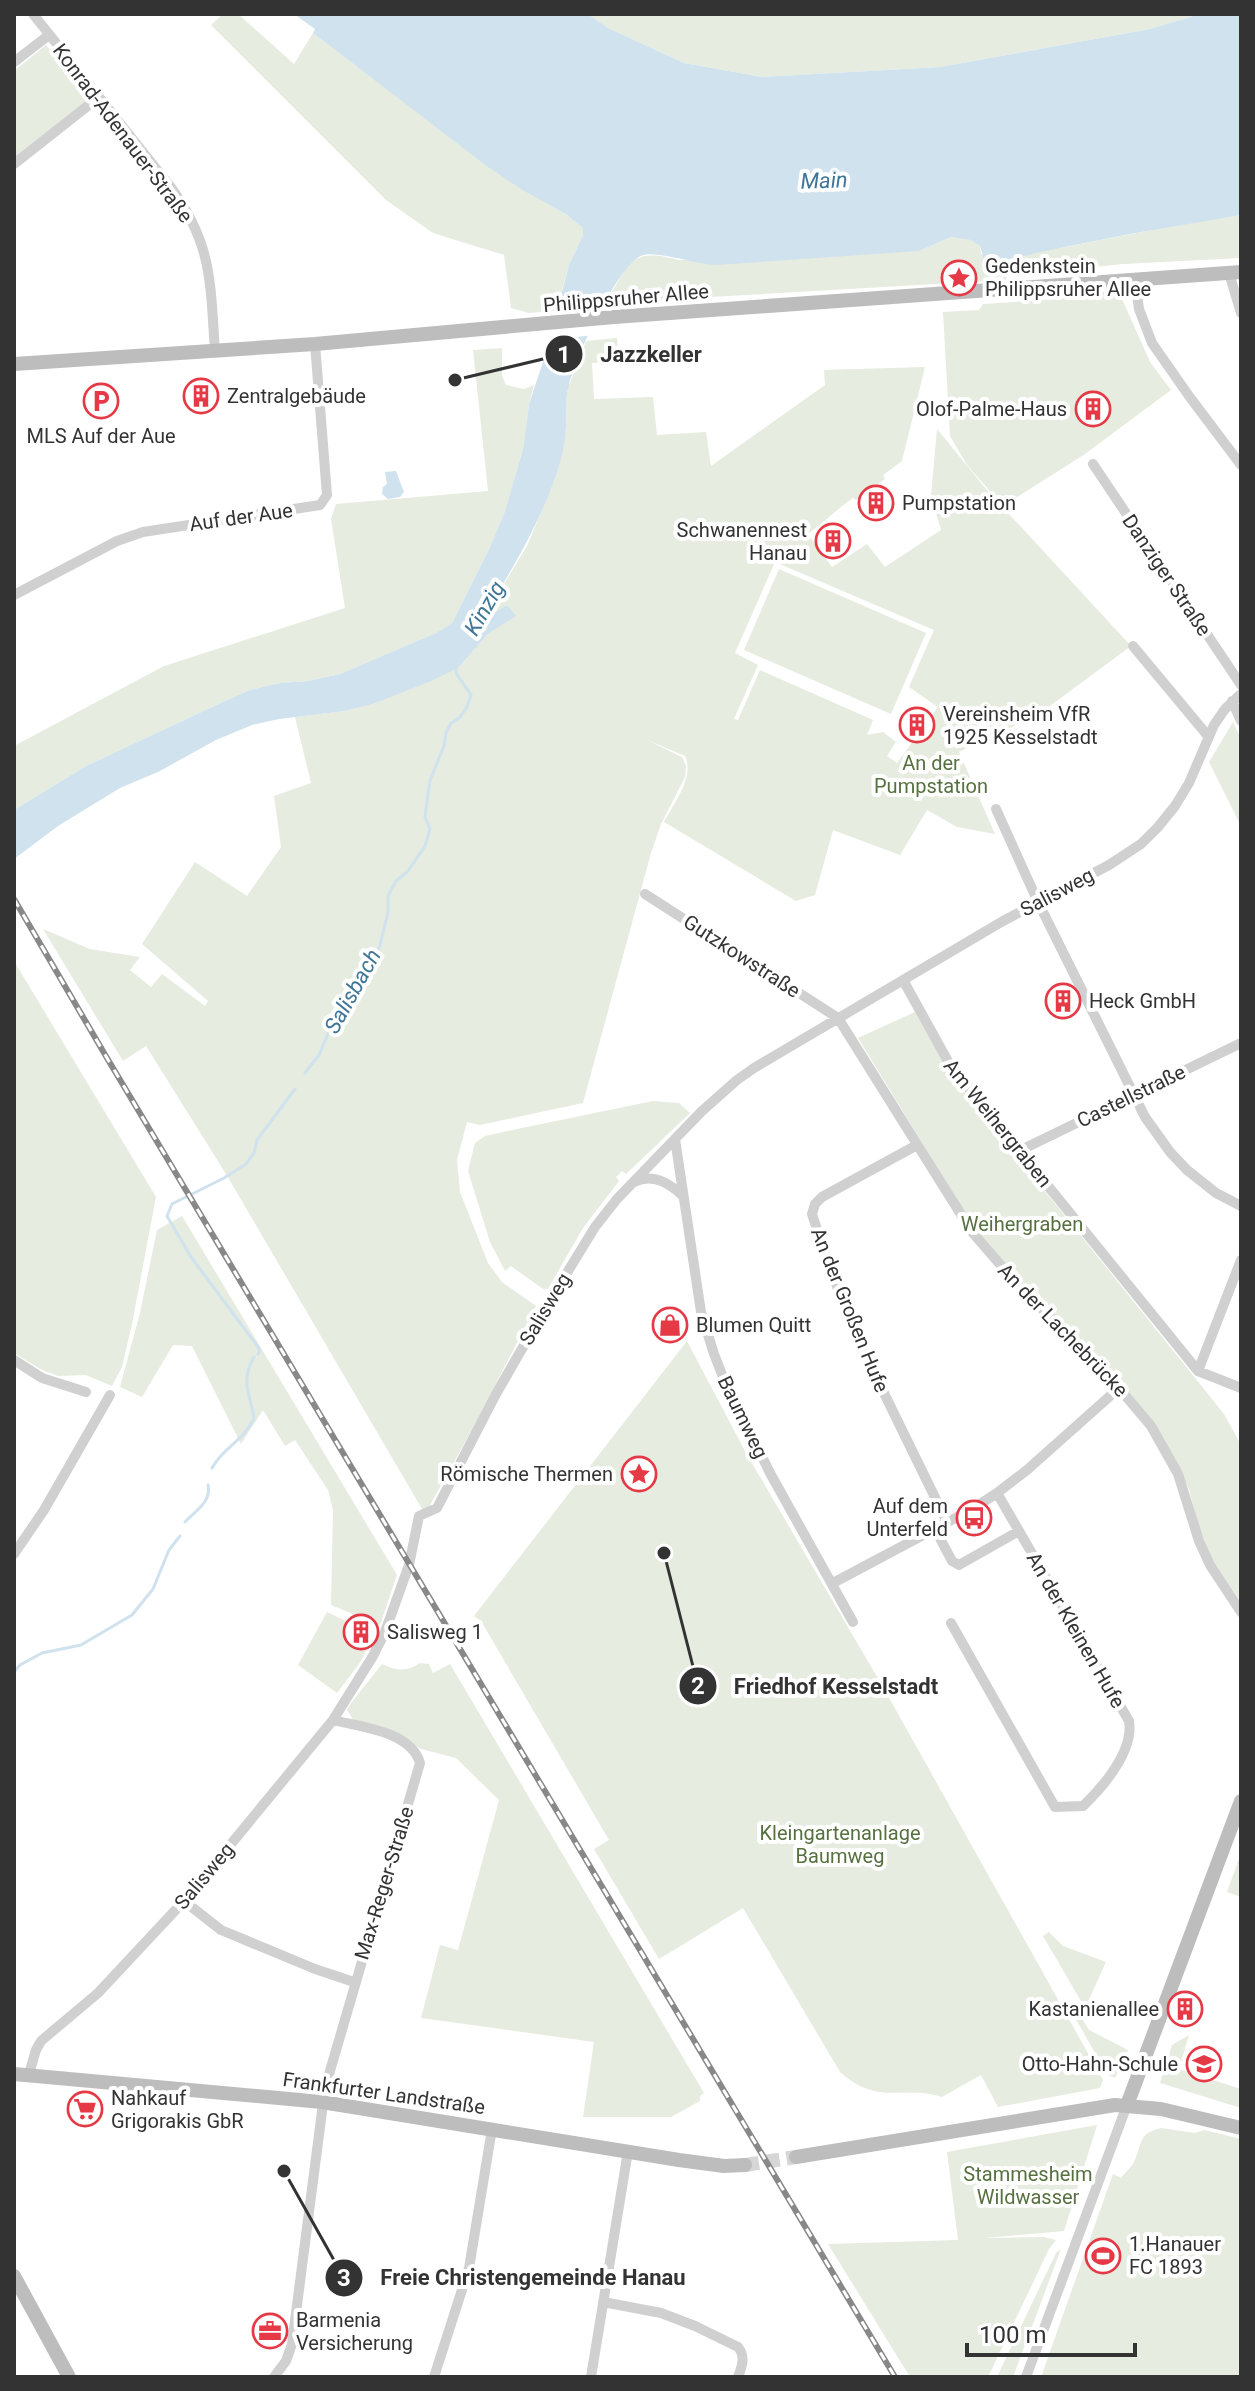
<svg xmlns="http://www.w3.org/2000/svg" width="1255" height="2391" font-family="Roboto,sans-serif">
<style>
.green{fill:#e6ecdf;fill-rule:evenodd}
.water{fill:#cfe2ee}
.pier{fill:#fff}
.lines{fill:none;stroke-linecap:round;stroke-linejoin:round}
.stream{stroke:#cfe2ee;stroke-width:3}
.secondary-tunnel{stroke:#d6d6d6;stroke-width:14;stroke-dasharray:14 7;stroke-linecap:butt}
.street{stroke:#d0d0d0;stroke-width:10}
.secondary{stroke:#bdbdbd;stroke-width:14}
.rail-casing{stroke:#888;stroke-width:6}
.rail{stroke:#fff;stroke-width:3;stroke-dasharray:9;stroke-linecap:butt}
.labels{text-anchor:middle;stroke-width:8;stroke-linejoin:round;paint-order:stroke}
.street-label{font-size:20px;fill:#333;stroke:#fff}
.poi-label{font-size:20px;fill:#333;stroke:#fff;text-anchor:start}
.park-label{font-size:20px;fill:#56703f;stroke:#fff}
.water-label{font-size:22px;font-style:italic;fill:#3f7597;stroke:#fff}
.leader{fill:none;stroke:#333;stroke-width:3}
.callout-dot{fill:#333;stroke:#fff;stroke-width:3}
.mark-label{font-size:24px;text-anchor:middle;font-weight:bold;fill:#fff}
.callout-label{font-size:22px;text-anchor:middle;font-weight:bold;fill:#333;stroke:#fff;stroke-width:8;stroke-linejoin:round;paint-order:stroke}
</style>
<rect width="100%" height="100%" fill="#fff"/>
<path class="green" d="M223,14H238L294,64L313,33L497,173L578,222L583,228V235L569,265L556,311L529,313L511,308L504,255L433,233L386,200L211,25Z
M588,14H1200L1150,29L940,67L762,77L684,63L608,28Z
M46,45L89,100L14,160V71Z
M1241,215V258L1123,264L1019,275L1015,270L1016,261C1030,249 1058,249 1076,245C1131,234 1186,223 1241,215Z
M951,237L970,240L980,246L981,254L1000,257L1007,274L1006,280L605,303C629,267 628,246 678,260L919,251Z
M1108,291L1123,301L1150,362L1171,390L1085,454L1003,506L967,465L950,436L943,312L979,310L983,304L1045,300Z
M617,338L619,361L592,363L594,399L653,397L657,435L706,432L711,466L825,385L824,370L925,367L902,461L883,475L885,479L856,500L853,498C837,509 824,522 808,534L832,567L867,544L885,567L941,530L931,496L937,429L986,489L1131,646L1039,714L959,752L995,834L957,827L927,810L900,855L833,830L815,895L796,901L664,822C674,803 695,777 685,756L645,739L682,757L686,766L685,777L661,824L651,853L583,1103L480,1125L467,1122L457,1160L460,1192L488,1263L502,1282L536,1306L475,1424L425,1514L226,1174L146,1046L123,1061L43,929L90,949L140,957L130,970L151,987L162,974L205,1006L208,1001L142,944L195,862L247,896L281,847L274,796L311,783L295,717L345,711L373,704L458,668L488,634L515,616L507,605L490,615L487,612L527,546L554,481L566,430L565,409L568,388L586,341ZM775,562L934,630L909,687L938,707L897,763L887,756L896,742L883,732L867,735L873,720L760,670L738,720L734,719L758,665L735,653Z
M502,348V376L506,385L524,389L534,385L529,404L523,449L505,511L490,547L452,623L436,633L340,674L308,681L280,683L250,690L227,700L86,766L14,810V746L164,666L345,608L331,519L336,504L488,491L473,350Z
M779,569L926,633L891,714L744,650Z
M1233,722L1241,739V826L1209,762Z
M14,961L156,1197L132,1324L122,1367L112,1386L86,1375L58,1376L42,1370L14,1353Z
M915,1012L946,1068L1224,1414L1241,1445V1602L1212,1559L1199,1528L1189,1489L1166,1444L989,1246L972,1224L858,1038Z
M653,1101L679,1103L690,1113L626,1174L622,1171L616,1177L619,1181L583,1228L548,1289H543L511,1266L505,1271L490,1242L468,1171L475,1143L485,1136L517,1129Z
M182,1216L397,1575L380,1625L331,1605L333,1510L328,1490L295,1440L285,1446L263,1410L241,1444L192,1346L173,1345L142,1397L120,1387L140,1313L157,1230Z
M687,1341L746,1453L883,1687L1103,2080L1100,2088L998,2107L981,2075L942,2097C900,2084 880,2107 840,2072L743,1908L659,1959L594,1849L609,1840L481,1621L474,1616Z
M327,1612L375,1635L359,1664L337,1693L298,1665Z
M420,1663L429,1664L433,1673L450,1664L704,2093L700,2096V2101L671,2117H583L594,2042L421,2018L440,1945L458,1950L499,1800L456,1758L421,1749L400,1737L355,1723L347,1710L351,1703L382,1664C396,1671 407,1672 420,1663Z
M1241,1853V1897L1227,1892Z
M1049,1932L1063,1946L1106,1962L1081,2017L1089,2030L1128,2050L1115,2078L1108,2075L1075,2018L1081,2001L1043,1936Z
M1189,2035L1179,2069L1241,2089V2108L1160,2083L1172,2045Z
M1097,2125L1064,2231L984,2238L1044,2237L1056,2240L1049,2249L988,2377H910L828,2244L958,2240L947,2152Z
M1161,2128L1195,2133L1204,2130L1241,2139V2377H1041L1113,2174L1121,2178C1125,2172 1131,2168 1134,2162C1143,2143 1137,2134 1161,2128Z
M1061,2249L1013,2377H997L1056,2253Z"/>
<path class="water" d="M294,14H588L608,28L684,63L762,77L940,67L1150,29L1200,14H1241V215L1130,234L1040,252L1021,257L1016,261L1015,270L1017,272L1007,274L1000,257L992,261L984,259L980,246L970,240L951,237L919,251L715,265C697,264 656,251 643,255C618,263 575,359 569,385C565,400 566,413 566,428C565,445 560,465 554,481C537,528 512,569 487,611L490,615L507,605L516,616L488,634L458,668L431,681L373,704L345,711L279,719L252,725L216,740L158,772L120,788L58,826L14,859V810L86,766L227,700L250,690L280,683L308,681L340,674L436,633L452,623L490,547L505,511L523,449L529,404L544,359L569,265L583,235V228L567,215L521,189L488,167L313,33L315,29Z
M396,471L404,492L400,497L388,499L382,494L383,487L387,484L385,472Z"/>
<path class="pier" d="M609,305L593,335L544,341L552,311Z"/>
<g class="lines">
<path class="stream" d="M305,1073L319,1055L335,1017L348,1003L358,984L370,968L380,945L388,912V896L396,881L408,871L425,846L430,829L425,817L430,780L444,746L446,733L451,723L459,718L467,707L471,695L456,673V668
M258,1354L260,1351L258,1347L191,1257L167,1216L172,1204L224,1178L246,1164L254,1153L257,1140L295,1089
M212,1468C222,1448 245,1440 254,1418C250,1393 240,1382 254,1357
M185,1522C195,1511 212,1502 208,1485
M14,1672L20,1665L42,1653L81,1645L132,1615L153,1589L169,1550L180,1536"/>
<path class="secondary-tunnel" d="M745,2165L796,2157"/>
<path class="street" d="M33,14L170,186C213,245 210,282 215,351
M14,62L49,35
M14,164L99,97
M1229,273L1241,313
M1135,281L1139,309L1152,343L1189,396L1241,465
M1093,464L1241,685
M14,595L117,541L143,532L320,505L327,495L315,344
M1133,646L1208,736
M1232,701L1241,721
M996,809L1038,902L1145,1117L1170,1152L1187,1170L1216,1193L1241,1206
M645,894L838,1018L972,1232L1017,1284L1107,1374L1151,1426L1178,1474L1199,1541L1210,1565L1241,1612
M903,980L950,1065L1198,1371L1241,1388
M675,1139L701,1312L714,1354L723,1377L770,1473L853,1622
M917,1145L822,1197L815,1204L812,1214L830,1269L860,1344L947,1522
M1021,1150L1241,1043
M634,1182C652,1173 668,1182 682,1195
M14,1360L42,1378L86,1392
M1198,1371L1241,1260
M935,1529L952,1561L959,1565L1019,1531
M14,1554L44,1510L110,1395
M833,1583L974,1508L997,1493L1027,1470L1119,1388
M951,1623L1055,1807L1083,1806C1103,1787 1134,1751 1129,1721L997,1493
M184,1901L221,1930L315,1969L354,1982
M29,2074L36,2050L41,2041L98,1993L184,1901L333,1720L373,1656L385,1632L409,1565L419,1516L437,1508L496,1394L546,1307L595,1227L617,1199L702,1111L737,1080L754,1068L1003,921L1109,865L1141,844L1158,827L1175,806L1189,783L1214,725L1225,709L1241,694
M603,2302L661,2313L695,2326L738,2347C746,2357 742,2366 738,2377
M274,2377L286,2361L292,2344L325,2088L420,1763C411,1731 360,1727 333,1720
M434,2377L469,2268L492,2129
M591,2377L628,2151
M1026,2377L1127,2105"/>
<path class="secondary" d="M14,364L315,344L614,317L1241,272
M14,2074L322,2102L679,2160L724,2166L745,2165
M1127,2105L1241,1801
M796,2157L1115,2105L1161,2109L1241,2128
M14,2276L69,2377"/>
<g class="rail-casing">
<path id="rail" d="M14,899L107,1058L895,2377"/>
</g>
<use href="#rail" class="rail"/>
</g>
<defs>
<g id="sight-ring" transform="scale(1.8)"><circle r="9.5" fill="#fff" stroke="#e63946" stroke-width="1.5"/><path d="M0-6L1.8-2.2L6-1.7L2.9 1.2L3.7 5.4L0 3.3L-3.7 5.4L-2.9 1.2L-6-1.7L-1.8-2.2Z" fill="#e63946"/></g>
<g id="building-ring" transform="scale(1.8)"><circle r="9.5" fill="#fff" stroke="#e63946" stroke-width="1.5"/><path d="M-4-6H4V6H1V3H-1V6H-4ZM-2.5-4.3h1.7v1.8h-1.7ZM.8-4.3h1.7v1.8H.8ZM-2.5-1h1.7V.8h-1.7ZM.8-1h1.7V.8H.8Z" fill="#e63946"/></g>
<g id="parking-ring" transform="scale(1.8)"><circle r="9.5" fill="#fff" stroke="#e63946" stroke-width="1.5"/><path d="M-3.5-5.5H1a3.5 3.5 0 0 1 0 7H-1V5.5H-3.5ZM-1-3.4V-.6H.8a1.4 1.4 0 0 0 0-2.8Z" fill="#e63946"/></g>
<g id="shop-ring" transform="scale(1.8)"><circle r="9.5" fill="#fff" stroke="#e63946" stroke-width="1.5"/><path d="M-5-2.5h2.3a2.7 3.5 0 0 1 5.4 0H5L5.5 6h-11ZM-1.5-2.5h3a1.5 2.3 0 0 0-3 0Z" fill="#e63946"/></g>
<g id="bus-ring" transform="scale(1.8)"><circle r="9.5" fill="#fff" stroke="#e63946" stroke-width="1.5"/><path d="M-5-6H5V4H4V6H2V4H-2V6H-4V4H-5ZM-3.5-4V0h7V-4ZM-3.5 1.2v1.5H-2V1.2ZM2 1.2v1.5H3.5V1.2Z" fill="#e63946"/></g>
<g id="school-ring" transform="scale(1.8)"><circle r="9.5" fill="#fff" stroke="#e63946" stroke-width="1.5"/><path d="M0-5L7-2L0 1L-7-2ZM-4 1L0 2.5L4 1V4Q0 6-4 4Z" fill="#e63946"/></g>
<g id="supermarket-ring" transform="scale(1.8)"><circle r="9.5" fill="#fff" stroke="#e63946" stroke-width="1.5"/><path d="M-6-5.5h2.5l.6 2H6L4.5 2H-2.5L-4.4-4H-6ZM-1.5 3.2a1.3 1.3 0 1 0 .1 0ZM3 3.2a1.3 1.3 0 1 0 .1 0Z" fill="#e63946"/></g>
<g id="stadium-ring" transform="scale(1.8)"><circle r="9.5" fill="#fff" stroke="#e63946" stroke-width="1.5"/><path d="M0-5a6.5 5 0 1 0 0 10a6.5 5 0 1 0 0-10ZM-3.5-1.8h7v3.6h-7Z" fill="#e63946"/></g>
<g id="office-ring" transform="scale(1.8)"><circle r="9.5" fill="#fff" stroke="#e63946" stroke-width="1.5"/><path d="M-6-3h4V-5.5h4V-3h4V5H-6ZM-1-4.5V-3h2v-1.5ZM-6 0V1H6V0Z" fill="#e63946"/></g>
</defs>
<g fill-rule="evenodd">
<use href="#sight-ring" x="959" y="278"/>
<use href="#building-ring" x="201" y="396"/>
<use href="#parking-ring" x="101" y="401"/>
<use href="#building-ring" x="1093" y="409"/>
<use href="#building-ring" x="876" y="503"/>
<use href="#building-ring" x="833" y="541"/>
<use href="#building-ring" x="917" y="725"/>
<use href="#building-ring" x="1063" y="1001"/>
<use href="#shop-ring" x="670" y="1325"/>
<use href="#sight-ring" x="639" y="1474"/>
<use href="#bus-ring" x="974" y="1518"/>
<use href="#building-ring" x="361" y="1632"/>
<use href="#building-ring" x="1185" y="2009"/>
<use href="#school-ring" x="1204" y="2064"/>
<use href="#supermarket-ring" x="85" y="2109"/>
<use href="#stadium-ring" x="1103" y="2256"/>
<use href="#office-ring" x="270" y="2331"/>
</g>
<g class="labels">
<g class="street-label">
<text transform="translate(123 133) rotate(53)" y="7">Konrad-Adenauer-Straße</text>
<text transform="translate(626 298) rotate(-5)" y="7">Philippsruher Allee</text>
<text transform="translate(241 517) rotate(-8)" y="7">Auf der Aue</text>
<text transform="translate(1167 575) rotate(56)" y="7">Danziger Straße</text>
<text transform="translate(1057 892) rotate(-28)" y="7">Salisweg</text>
<text transform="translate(742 956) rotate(33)" y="7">Gutzkowstraße</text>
<text transform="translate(1131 1096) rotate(-26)" y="7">Castellstraße</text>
<text transform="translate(998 1123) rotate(51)" y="7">Am Weihergraben</text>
<text transform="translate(545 1309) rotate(-59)" y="7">Salisweg</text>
<text transform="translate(850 1310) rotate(68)" y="7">An der Großen Hufe</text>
<text transform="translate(1063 1330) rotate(46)" y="7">An der Lachebrücke</text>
<text transform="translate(743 1417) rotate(64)" y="7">Baumweg</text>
<text transform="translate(1076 1630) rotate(60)" y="7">An der Kleinen Hufe</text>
<text transform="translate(204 1876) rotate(-50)" y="7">Salisweg</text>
<text transform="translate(384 1883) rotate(-73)" y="7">Max-Reger-Straße</text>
<text transform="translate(384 2093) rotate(8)" y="7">Frankfurter Landstraße</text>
</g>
<g class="poi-label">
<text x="985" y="273">Gedenkstein<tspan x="985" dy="23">Philippsruher Allee</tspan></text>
<text x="227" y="403">Zentralgebäude</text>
<text x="1067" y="416" text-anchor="end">Olof-Palme-Haus</text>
<text x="101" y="443" text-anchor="middle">MLS Auf der Aue</text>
<text x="902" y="510">Pumpstation</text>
<text x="807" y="537" text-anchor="end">Schwanennest<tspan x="807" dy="23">Hanau</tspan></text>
<text x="943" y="721">Vereinsheim VfR<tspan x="943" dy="23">1925 Kesselstadt</tspan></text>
<text x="1089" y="1008">Heck GmbH</text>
<text x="696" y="1332">Blumen Quitt</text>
<text x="613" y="1481" text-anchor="end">Römische Thermen</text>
<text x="948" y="1513" text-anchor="end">Auf dem<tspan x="948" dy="23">Unterfeld</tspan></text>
<text x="387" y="1639">Salisweg 1</text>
<text x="1159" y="2016" text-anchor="end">Kastanienallee</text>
<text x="1178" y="2071" text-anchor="end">Otto-Hahn-Schule</text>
<text x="111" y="2105">Nahkauf<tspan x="111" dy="23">Grigorakis GbR</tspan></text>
<text x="1129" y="2251">1.Hanauer<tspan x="1129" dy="23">FC 1893</tspan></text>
<text x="296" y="2327">Barmenia<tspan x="296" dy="23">Versicherung</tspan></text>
</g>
<g class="park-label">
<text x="931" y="770">An der<tspan x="931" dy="23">Pumpstation</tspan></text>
<text x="1022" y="1231">Weihergraben</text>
<text x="840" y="1840">Kleingartenanlage<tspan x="840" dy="23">Baumweg</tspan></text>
<text x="1028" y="2181">Stammesheim<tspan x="1028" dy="23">Wildwasser</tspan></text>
</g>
<g class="water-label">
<text transform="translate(824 180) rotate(-2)" y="8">Main</text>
<text transform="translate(484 608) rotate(-60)" y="8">Kinzig</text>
<text transform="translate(352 991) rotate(-61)" y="8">Salisbach</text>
</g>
</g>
<path class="leader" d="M455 380L564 354M664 1553L698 1686M284 2171L344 2278"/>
<g class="callout-dot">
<circle cx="455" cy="380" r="8"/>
<circle cx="664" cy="1553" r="8"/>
<circle cx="284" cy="2171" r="8"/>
<circle cx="564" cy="354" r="20"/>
<circle cx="698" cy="1686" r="20"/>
<circle cx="344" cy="2278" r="20"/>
</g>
<g class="mark-label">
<text x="564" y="363">1</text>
<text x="698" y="1694">2</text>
<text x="344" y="2286">3</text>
</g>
<g class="callout-label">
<text x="651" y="362">Jazzkeller</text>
<text x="836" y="1694">Friedhof Kesselstadt</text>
<text x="533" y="2285">Freie Christengemeinde Hanau</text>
</g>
<rect width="1255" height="2391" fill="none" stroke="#333333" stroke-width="32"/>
<path d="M967 2343v12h168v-12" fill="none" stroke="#333333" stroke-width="4"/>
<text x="979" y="2343" font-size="24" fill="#333333" stroke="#ffffff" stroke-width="6" paint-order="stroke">100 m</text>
</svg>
